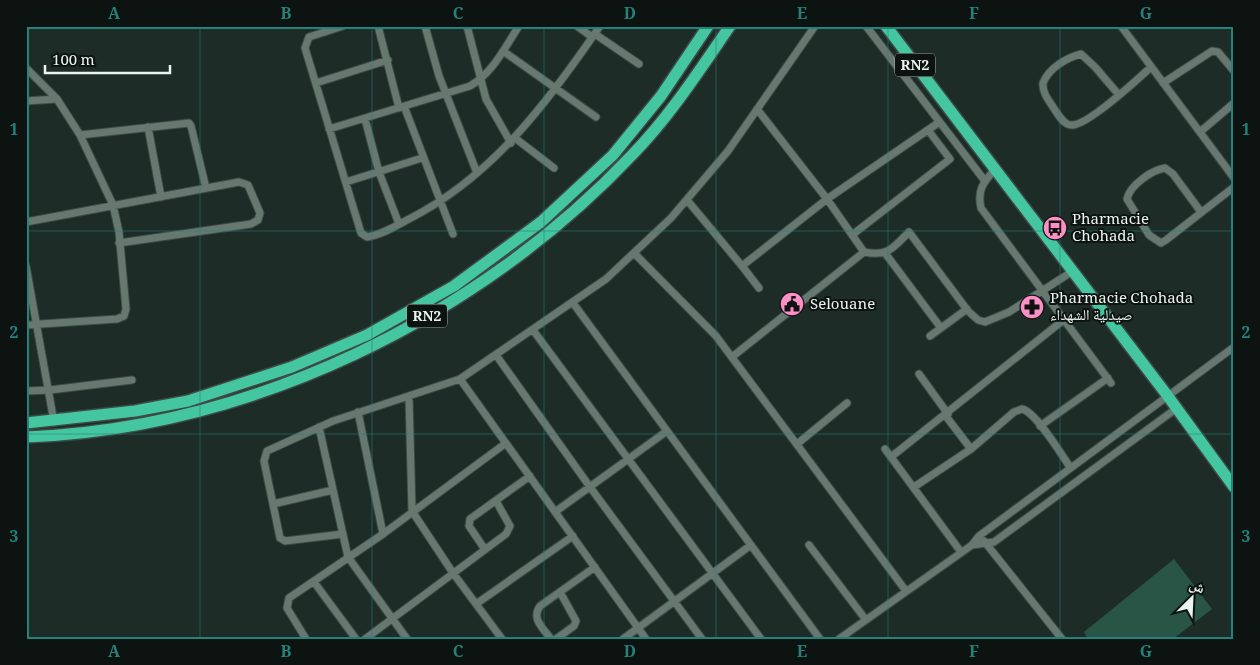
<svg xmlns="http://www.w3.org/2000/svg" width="1260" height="665" font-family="Georgia,'Noto Naskh Arabic',serif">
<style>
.green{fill:#295546}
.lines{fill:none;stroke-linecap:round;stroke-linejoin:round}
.minor-casing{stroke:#3d4a45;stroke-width:9}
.trunk-casing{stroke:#3d4a45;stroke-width:14}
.minor{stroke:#677871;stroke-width:7}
.trunk{stroke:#44c6a0;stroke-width:11}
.grid{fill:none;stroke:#25827b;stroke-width:1;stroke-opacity:0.55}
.labels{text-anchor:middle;stroke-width:4;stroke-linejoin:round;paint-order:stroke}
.shield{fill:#0c1310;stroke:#a7b0ac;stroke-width:1}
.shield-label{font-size:14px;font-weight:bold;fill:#eaf3ef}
.poi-label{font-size:15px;fill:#eaf3ef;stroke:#0c1310;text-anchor:start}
.neatline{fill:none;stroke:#25827b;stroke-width:2}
.grid-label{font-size:16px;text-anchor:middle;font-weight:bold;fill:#25827b}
</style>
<rect width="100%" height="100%" fill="#1d2c26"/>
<path class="green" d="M1174,559L1212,609L1173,639H1088L1084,632Z"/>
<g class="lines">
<g class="minor-casing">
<path id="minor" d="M343,26L309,37L305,48L361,233L367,237C381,235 396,226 409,219C492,177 548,102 600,26
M378,26L399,108
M425,26L439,76L477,173
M467,26L486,99L511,143
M577,26L592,37
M866,26L985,181
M1121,26L1234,178
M595,34L639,64
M503,51L596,117
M26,68L57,99L80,135L113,205L119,232L126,309L124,316L117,319L26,325
M316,83L388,60
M1163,83L1212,51L1218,52L1234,71
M1119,95L1095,67L1081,54C1066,58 1049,68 1043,83C1042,93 1050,102 1055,110C1059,116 1064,125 1071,125C1086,127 1139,78 1151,67
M26,101L57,99
M404,106L453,234
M365,119L379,172L399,224
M148,127L161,197
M329,129L470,86C493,73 505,47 519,26
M1200,132L1234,103
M80,135L189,123L191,126L206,188
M515,138L554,168
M995,169C983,183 977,190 981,208L1111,383
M346,182L422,158
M687,200L742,266L827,199L938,123
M1201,212L1173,174L1165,168C1152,170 1130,185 1127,199L1149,235L1161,243L1166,240L1234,187
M26,222L239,182L248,185L260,213L258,220L251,224L119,243
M852,235L950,159L928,130
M864,252C888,257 893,248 909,232L968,311L978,320L985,322L1009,312L1073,271
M885,253L941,328
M635,254L716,336L906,591
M26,266L54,422
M742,266L759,288
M573,303L820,639
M533,330L761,639
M930,336L967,309
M496,355L590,487L702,639
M732,357L864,252L827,199L757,109
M919,374L948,414
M460,379L646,639
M26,391L50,390L132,380
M409,397L412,511L453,573L502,639
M358,412L383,534
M945,415L971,449
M1040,426L1108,378
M319,427L348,557L407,639
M797,444L847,403
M885,449L961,552
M891,457L1066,318
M914,487L971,449L1014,412L1022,409C1036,412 1061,454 1070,467
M273,504L333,490
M555,512L667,431
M343,534L285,541L280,538L264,461L267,451L333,421L460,379L606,279L671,218L728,151L815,26
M984,541L1062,639
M809,545L866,620
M972,545L994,542L1177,408
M484,548L469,526L470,519L530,476
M314,582L356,639
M476,604L573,536
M306,639L287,608L289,598L383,534L506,443
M365,639L506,534L510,526L496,501
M551,639C543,628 531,619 540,606L595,567
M556,639L574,626L576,621L560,592
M623,639L751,545
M839,639L972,545L979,536L1234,347"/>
</g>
<g class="trunk-casing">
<path id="trunk" d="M886,26L1167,395L1234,487
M26,423L135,411L188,401L292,367L367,335L454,286L541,222L613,155L661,96L708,26
M26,437C252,428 478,318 632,155C670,116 699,71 730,26"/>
</g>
<use href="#minor" class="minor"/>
<use href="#trunk" class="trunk"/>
</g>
<path class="grid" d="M200,26V639M372,26V639M544,26V639M716,26V639M888,26V639M1060,26V639M26,231H1234M26,434H1234"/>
<defs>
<g id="bus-disc" transform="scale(1.25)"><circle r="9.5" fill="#fb8fc6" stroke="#0c1310"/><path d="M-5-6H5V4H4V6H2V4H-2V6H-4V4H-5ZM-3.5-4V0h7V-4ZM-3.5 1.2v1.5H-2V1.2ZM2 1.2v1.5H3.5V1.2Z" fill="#111"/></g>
<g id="civic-disc" transform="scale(1.25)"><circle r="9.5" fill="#fb8fc6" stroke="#0c1310"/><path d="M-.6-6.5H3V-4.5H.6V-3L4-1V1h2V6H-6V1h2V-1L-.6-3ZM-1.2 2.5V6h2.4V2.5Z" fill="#111"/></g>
<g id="pharmacy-disc" transform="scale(1.25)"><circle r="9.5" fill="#fb8fc6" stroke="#0c1310"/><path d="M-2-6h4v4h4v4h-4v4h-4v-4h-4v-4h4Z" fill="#111"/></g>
</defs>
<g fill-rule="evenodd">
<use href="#bus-disc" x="1055" y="228"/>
<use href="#civic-disc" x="792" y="304"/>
<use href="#pharmacy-disc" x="1032" y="307"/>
</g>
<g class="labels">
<g class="shield">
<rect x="895" y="53.5" width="40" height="23" rx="4"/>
<rect x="407" y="304.5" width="40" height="23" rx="4"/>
</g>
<g class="shield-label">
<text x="915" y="70">RN2</text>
<text x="427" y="321">RN2</text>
</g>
<g class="poi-label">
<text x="1072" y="224">Pharmacie<tspan x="1072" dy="17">Chohada</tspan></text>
<text x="1050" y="303">Pharmacie Chohada<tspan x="1050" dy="17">صيدلية الشهداء</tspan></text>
<text x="810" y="309">Selouane</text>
</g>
</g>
<rect width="1260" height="665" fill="none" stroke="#0c1310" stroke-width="55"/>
<g transform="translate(1192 598) rotate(24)" stroke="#0c1310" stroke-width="4" paint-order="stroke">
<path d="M0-4L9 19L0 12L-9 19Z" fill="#eaf3ef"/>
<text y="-8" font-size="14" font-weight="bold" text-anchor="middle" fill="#eaf3ef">ش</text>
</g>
<path d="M45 65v8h125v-8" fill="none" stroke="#eaf3ef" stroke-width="2.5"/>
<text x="52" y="65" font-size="15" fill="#eaf3ef" stroke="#0c1310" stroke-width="4" paint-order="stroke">100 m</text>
<rect x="28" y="28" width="1204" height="610" class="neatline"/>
<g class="grid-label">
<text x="114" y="19">A</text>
<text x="286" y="19">B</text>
<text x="458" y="19">C</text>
<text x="630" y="19">D</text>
<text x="802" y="19">E</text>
<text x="974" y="19">F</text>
<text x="1146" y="19">G</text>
<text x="14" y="135">1</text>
<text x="1246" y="135">1</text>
<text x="14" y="338">2</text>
<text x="1246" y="338">2</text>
<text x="14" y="542">3</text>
<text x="1246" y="542">3</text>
<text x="114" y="657">A</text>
<text x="286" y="657">B</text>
<text x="458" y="657">C</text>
<text x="630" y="657">D</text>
<text x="802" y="657">E</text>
<text x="974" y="657">F</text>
<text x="1146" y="657">G</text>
</g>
</svg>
